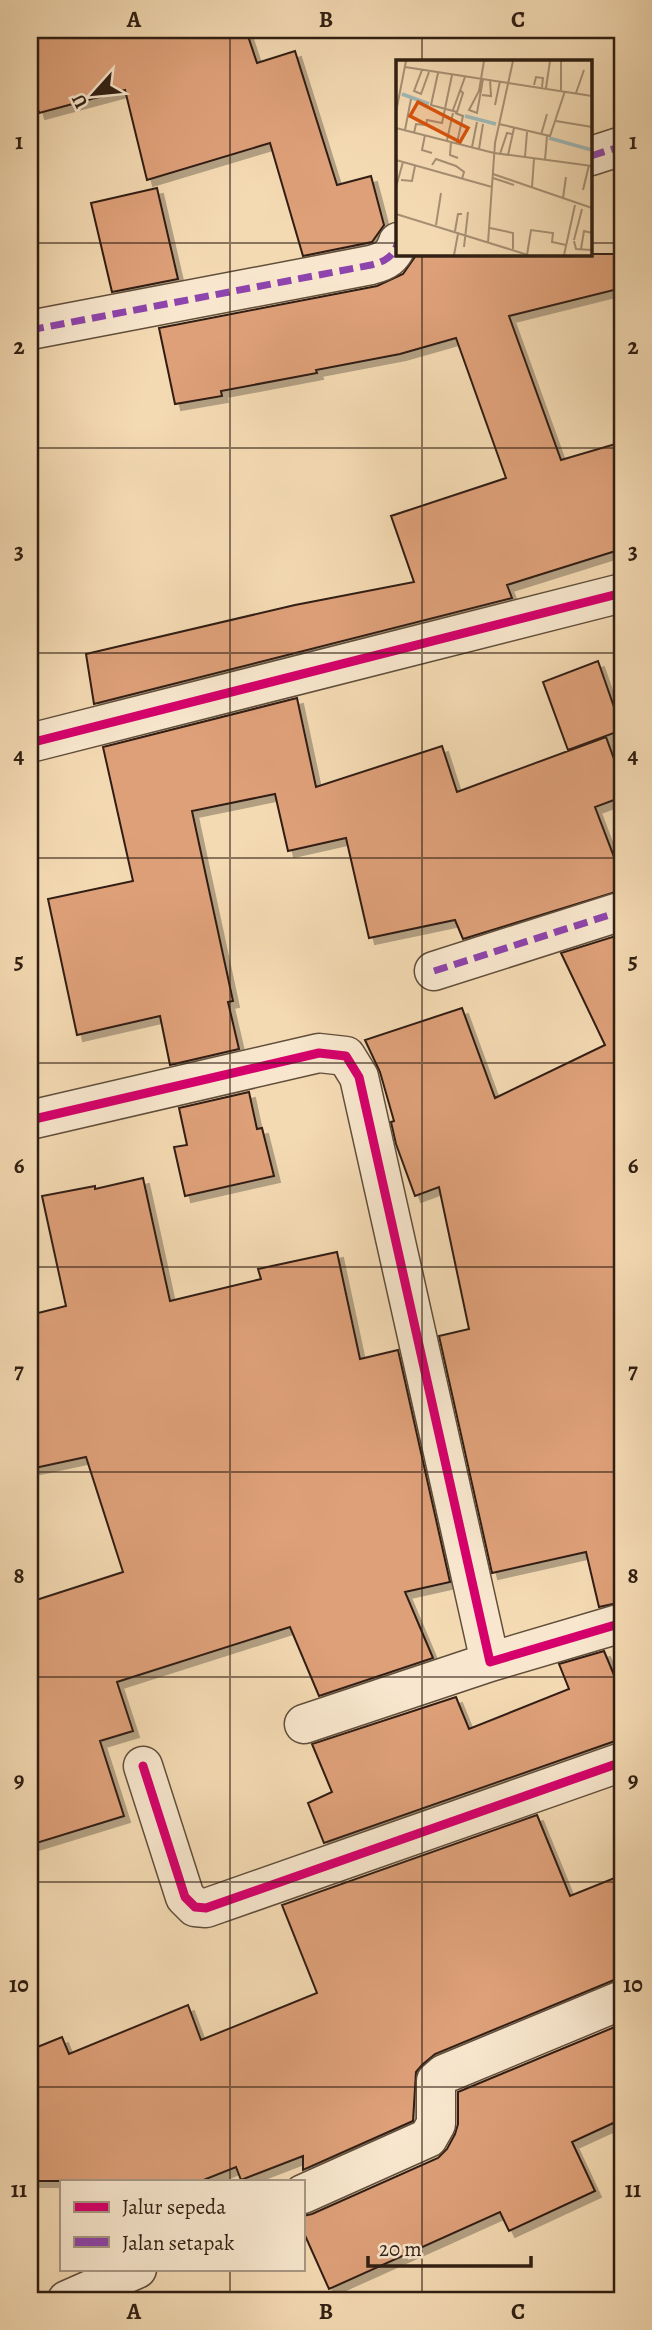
<svg xmlns="http://www.w3.org/2000/svg" width="652" height="2330" font-family="Alegreya,serif">
<style>
.building{fill:#dea079;stroke:#301f13;stroke-width:2;filter:url(#shadow)}
.lines{fill:none;stroke-linecap:round;stroke-linejoin:round}
.street-casing{stroke:#614e3b;stroke-width:41}
.street{stroke:#f8e7ce;stroke-width:38}
.quiet{stroke:#8e44ad;stroke-width:7;stroke-dasharray:14 7;stroke-linecap:butt}
.cycleway-casing{stroke:#f8e7ce;stroke-width:13}
.cycleway{stroke:#d6006c;stroke-width:9}
.grid{fill:none;stroke:#301f13;stroke-width:2;stroke-opacity:0.55}
.inset-river{fill:none;stroke:#9fb8b6;stroke-width:3.5}
.inset-road{fill:none;stroke:#a68f73;stroke-width:2}
.view{fill:#d6530d;fill-opacity:0.15;stroke:#d6530d;stroke-width:3.5}
.inset-edge{fill:none;stroke:#301f13;stroke-width:3.5}
.neatline{fill:none;stroke:#301f13;stroke-width:2.5}
.grid-label{font-size:23px;text-anchor:middle;font-weight:bold;fill:#301f13}
</style>
<defs>
<filter id="shadow"><feDropShadow dx="6" dy="6" stdDeviation="0" flood-color="#0004"/></filter>
</defs>
<rect width="100%" height="100%" fill="#f4dab3"/>
<filter id="stains"><feTurbulence type="fractalNoise" baseFrequency=".00286" numOctaves="4"/><feColorMatrix values="0 0 0 0 .2 0 0 0 0 .09 0 0 0 0 .02 0 0 0 .5 -.17"/></filter>
<radialGradient id="worn" r=".72"><stop offset=".6" stop-color="#630" stop-opacity="0"/><stop offset="1" stop-color="#630" stop-opacity=".3"/></radialGradient>
<path class="building" d="M30,30H246L257,63L295,51L337,185L371,176L384,225L372,242L303,256L270,143L147,180L125,90L39,113L30,80Z
M157,188L178,279L112,292L91,203Z
M417,254H622V288L509,316L561,460L622,442V549L507,585L512,598L94,704L86,654L295,605L414,582L391,516L506,478L456,338L400,354L316,370L317,373L221,391L222,396L175,404L159,328L377,286L403,274Z
M598,661L622,730L568,750L543,682Z
M297,698L316,787L442,746L457,792L606,737L622,781V797L595,807L622,878V890L463,939L455,920L369,938L346,838L288,851L275,794L192,811L233,1001L228,1002L239,1049L170,1065L160,1016L77,1035L48,899L133,881L103,747Z
M622,934V1602L599,1607L586,1552L492,1573L439,1336L469,1329L439,1187L415,1196L396,1144L391,1122L394,1121L380,1072L365,1040L462,1008L495,1098L605,1045L561,953Z
M249,1092L257,1129L262,1128L274,1176L185,1196L174,1147L187,1145L179,1108Z
M143,1178L170,1301L261,1279L258,1269L337,1252L360,1359L398,1350L450,1582L405,1592L433,1658L319,1696L290,1627L117,1682L133,1731L100,1741L124,1816L30,1845V1602L123,1572L86,1457L30,1469V1315L66,1306L42,1196L95,1186V1189Z
M604,1651L622,1694V1741H615L324,1843L308,1803L332,1792L312,1744L456,1697L469,1729L569,1689L559,1664Z
M537,1815L570,1896L622,1875V1979L614,1980L435,2054L422,2065L416,2072L413,2121L303,2170V2156L241,2180L236,2167L201,2181H30V2050L62,2037L69,2054L188,2005L201,2040L317,1993L282,1905Z
M622,2024V2119L572,2142L595,2191L509,2231L500,2212L329,2289L303,2231V2216L312,2214L438,2158L447,2149L455,2134L458,2124V2092Z"/>
<g class="lines">
<g class="street-casing">
<path id="street" d="M591,156L622,146
M30,330L371,265C386,261 393,257 398,242
M30,743L622,593
M434,971L622,911
M30,1120L319,1053L346,1056L359,1077L490,1662L622,1623
M304,1724L490,1662
M143,1766L185,1897L195,1907L206,1908L622,1762
M303,2194L428,2138L436,2124V2081L444,2074L622,2000
M67,2300L137,2269"/>
</g>
<use href="#street" class="street"/>
<path class="quiet" d="M591,156L622,146
M30,330L371,265C386,261 393,257 398,242
M434,971L622,911"/>
<g class="cycleway-casing">
<path id="cycleway" d="M30,743L622,593
M30,1120L319,1053L346,1056L359,1077L490,1662L622,1623
M143,1766L185,1897L195,1907L206,1908L622,1762"/>
</g>
<use href="#cycleway" class="cycleway"/>
</g>
<path class="grid" d="M230,30V2181M422,30V61M30,243H398M591,243H622M422,254V2300M30,448H622M30,653H622M30,858H622M30,1063H622M30,1267H622M30,1472H622M30,1677H622M30,1882H622M30,2087H622M230,2269V2300"/>
<g transform="translate(396 60)">
<rect width="196" height="196" fill="#f4dab3"/>
<path class="inset-river" d="M6,34L33,44M69,56L100,64M153,78L196,90"/>
<path class="inset-road" d="M9,7L196,36M26,10L18,31L25,34L33,12M42,13L35,45L61,52L67,33L64,30M87,19L81,53L73,50L83,31L88,1M138,25L140,17L147,18L146,27M150,28L154,1M165,30V1M180,33L188,10M86,35L95,36L94,20M99,45L104,21M57,50L69,17M0,52L10,1M59,53L67,56L61,83M160,61L196,67M103,64L154,76L169,31M0,68L98,93L196,106M9,70L15,39M18,73L20,64L30,65L31,60L46,63L56,15M29,75L26,90L36,93M145,75L151,54M51,80L57,53M55,82L54,95L62,98M76,87L81,62M83,89L87,64M104,94L111,73L116,74M112,95L118,68M129,97L131,72M0,100L96,127M149,100L151,76M36,105L40,99L60,106L68,112L66,119M97,114L196,148M97,118L118,125M5,120L16,121L19,106M0,127L7,102M136,127L138,99M187,130L193,105M167,138L170,117M0,154L132,195M40,165L45,133M94,168L117,173V189M59,171L62,154H66M178,180L186,149M178,181L180,189L196,190M92,183L99,83L117,1M68,187L72,152M185,189L188,171L196,173M58,195L62,174M131,195L135,170L157,173L156,182L170,185M168,195L179,145"/>
<path class="view" d="M22,42L72,68L64,82L14,56Z"/>
<rect width="196" height="196" class="inset-edge"/>
</g>
<rect width="652" height="2330" fill="none" stroke="#f4dab3" stroke-width="77"/>
<rect x="60" y="2180" width="245" height="91" fill="#f8e7ce" stroke="#a89783" stroke-width="2"/>
<rect x="74" y="2202" width="35" height="10" fill="#d6006c" stroke="#a89783" stroke-width="2"/>
<text x="122" y="2214" font-size="21" fill="#301f13">Jalur sepeda</text>
<rect x="74" y="2237" width="35" height="10" fill="#8e44ad" stroke="#a89783" stroke-width="2"/>
<text x="122" y="2250" font-size="21" fill="#301f13">Jalan setapak</text>
<g transform="translate(94 94) rotate(243)" stroke="#f8e7ce" stroke-width="5" paint-order="stroke">
<path d="M0-5L12 26L0 18L-12 26Z" fill="#301f13"/>
<text y="-10" font-size="19" font-weight="bold" text-anchor="middle" fill="#301f13">U</text>
</g>
<path d="M368 2256v10h163v-10" fill="none" stroke="#301f13" stroke-width="3.5"/>
<text x="379" y="2256" font-size="21" fill="#301f13" stroke="#f8e7ce" stroke-width="5" paint-order="stroke">20 m</text>
<rect x="38" y="38" width="576" height="2254" class="neatline"/>
<g class="grid-label">
<text x="134" y="27">A</text>
<text x="326" y="27">B</text>
<text x="518" y="27">C</text>
<text x="19" y="149">1</text>
<text x="633" y="149">1</text>
<text x="19" y="354">2</text>
<text x="633" y="354">2</text>
<text x="19" y="559">3</text>
<text x="633" y="559">3</text>
<text x="19" y="763">4</text>
<text x="633" y="763">4</text>
<text x="19" y="968">5</text>
<text x="633" y="968">5</text>
<text x="19" y="1173">6</text>
<text x="633" y="1173">6</text>
<text x="19" y="1378">7</text>
<text x="633" y="1378">7</text>
<text x="19" y="1583">8</text>
<text x="633" y="1583">8</text>
<text x="19" y="1787">9</text>
<text x="633" y="1787">9</text>
<text x="19" y="1992">10</text>
<text x="633" y="1992">10</text>
<text x="19" y="2197">11</text>
<text x="633" y="2197">11</text>
<text x="134" y="2319">A</text>
<text x="326" y="2319">B</text>
<text x="518" y="2319">C</text>
</g>
<rect width="100%" height="100%" filter="url(#stains)"/>
<rect width="100%" height="100%" fill="url(#worn)"/>
</svg>
